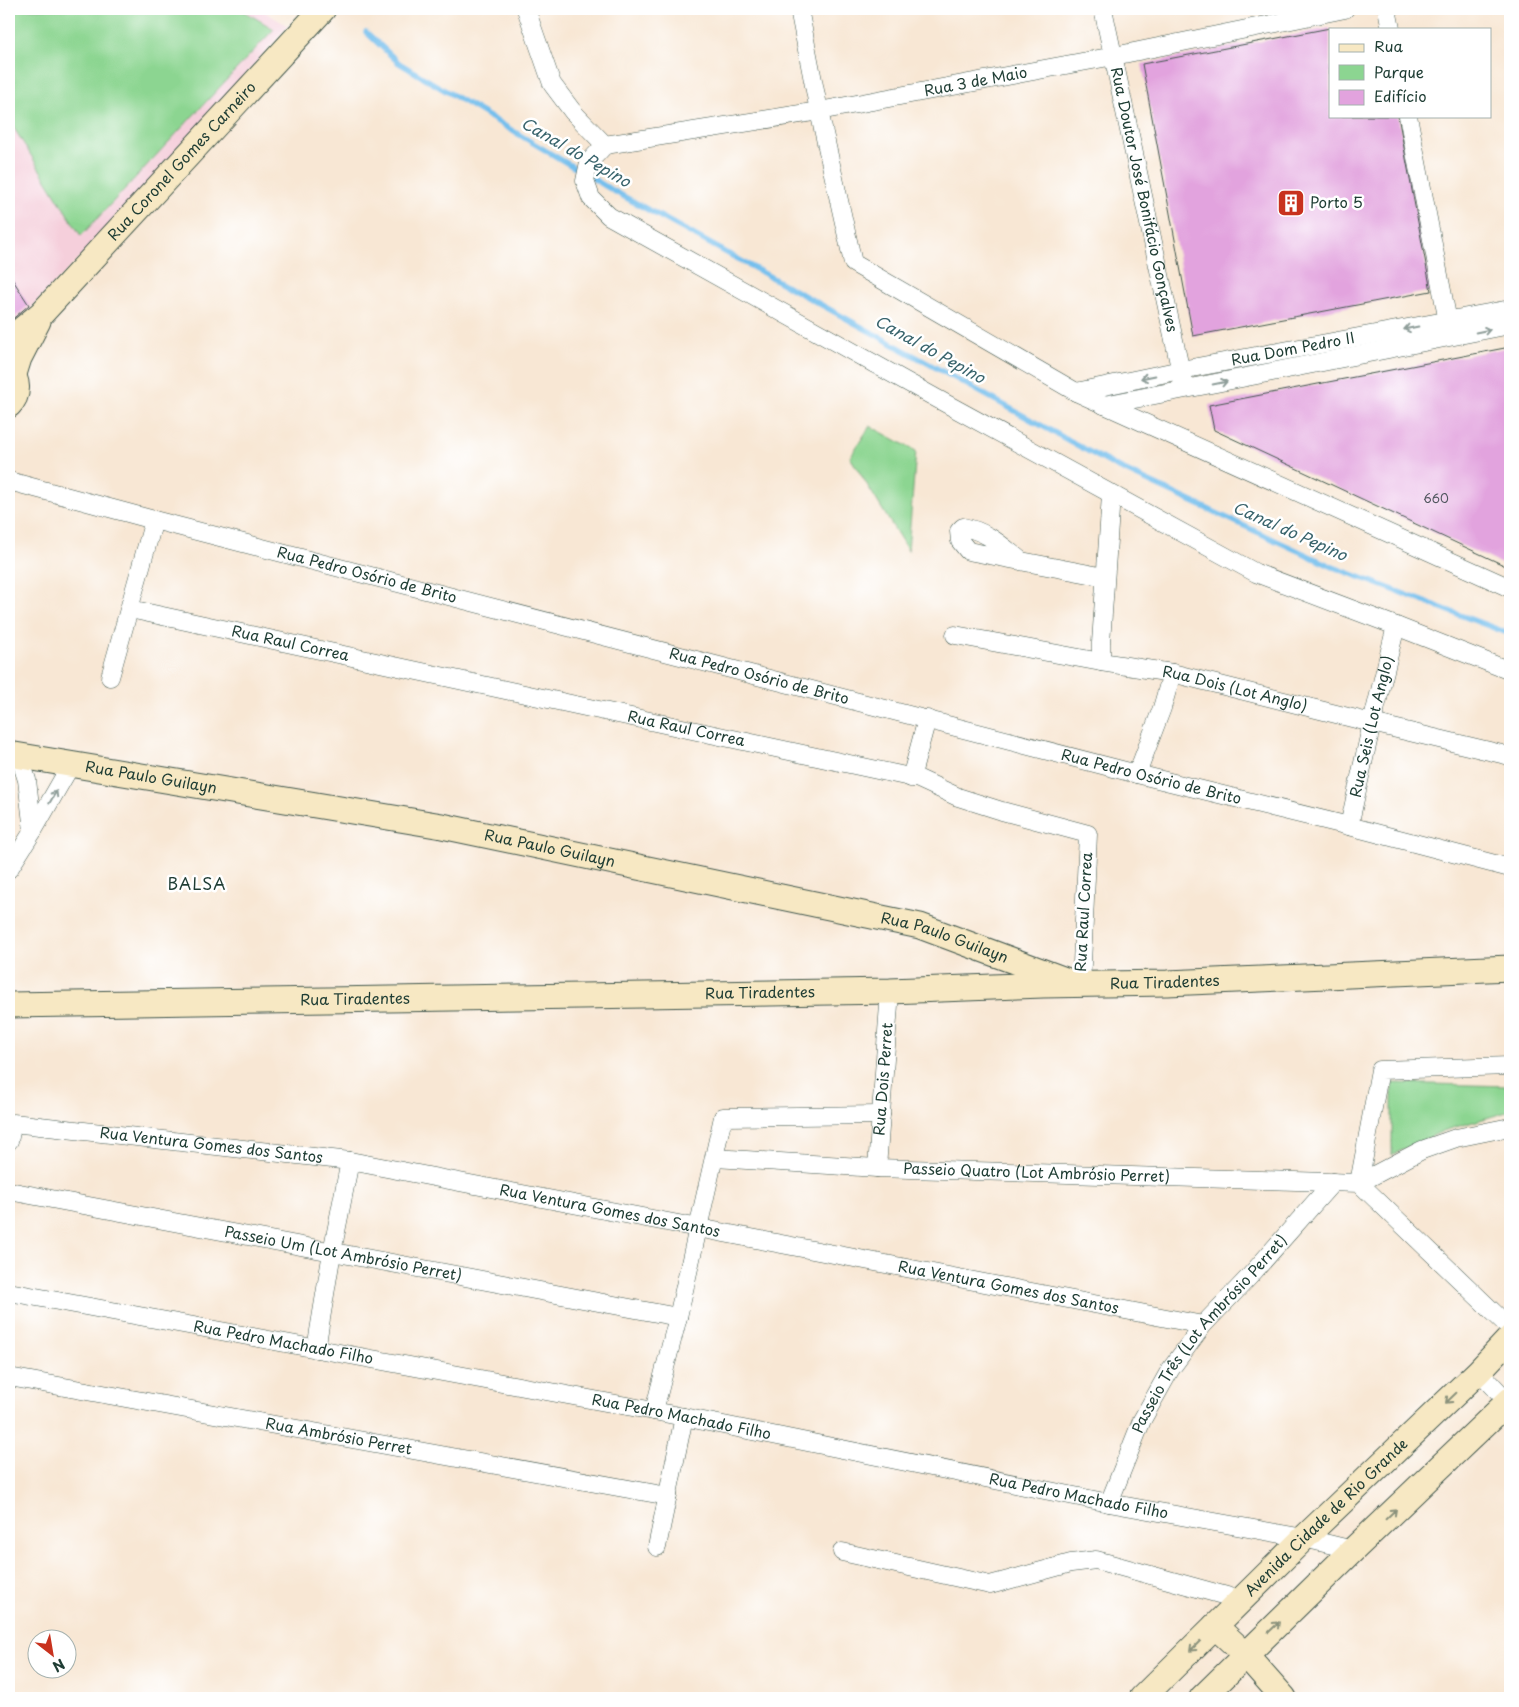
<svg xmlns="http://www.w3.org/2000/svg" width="1519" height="1707" font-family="'Playpen Sans',sans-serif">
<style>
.built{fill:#f5cfdb}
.green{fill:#8cd591;stroke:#568962}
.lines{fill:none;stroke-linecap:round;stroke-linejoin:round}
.stream{stroke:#74bfed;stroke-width:5.5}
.building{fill:#e2a3de}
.street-casing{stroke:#40564c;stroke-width:19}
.secondary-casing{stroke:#40564c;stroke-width:27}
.street{stroke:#fff;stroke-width:18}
.secondary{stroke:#f7e8c3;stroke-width:25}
.oneway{stroke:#8f9e9a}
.oneway2{stroke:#8b927c}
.labels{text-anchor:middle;stroke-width:5;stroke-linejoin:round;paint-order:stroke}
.number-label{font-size:12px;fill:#50565e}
.street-label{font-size:15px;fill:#1f3d34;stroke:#fff}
.poi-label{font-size:15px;fill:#1f3d34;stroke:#fff;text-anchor:start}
.water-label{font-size:16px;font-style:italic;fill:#39646c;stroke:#fff}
.neighbourhood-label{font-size:16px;letter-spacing:1px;fill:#1f3d34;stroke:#fff}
</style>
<rect width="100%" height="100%" fill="#fff"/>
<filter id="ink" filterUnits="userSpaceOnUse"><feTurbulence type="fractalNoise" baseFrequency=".02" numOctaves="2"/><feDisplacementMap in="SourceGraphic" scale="10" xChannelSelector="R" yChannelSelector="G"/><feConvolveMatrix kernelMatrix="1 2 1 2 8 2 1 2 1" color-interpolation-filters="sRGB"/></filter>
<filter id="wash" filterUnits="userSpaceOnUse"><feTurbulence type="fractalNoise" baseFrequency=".0096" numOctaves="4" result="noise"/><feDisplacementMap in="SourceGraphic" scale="20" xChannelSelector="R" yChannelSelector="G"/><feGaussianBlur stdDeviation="1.12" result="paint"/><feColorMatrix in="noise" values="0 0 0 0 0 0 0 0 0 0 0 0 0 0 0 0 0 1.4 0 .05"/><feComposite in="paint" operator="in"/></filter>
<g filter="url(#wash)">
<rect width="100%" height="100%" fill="#f8e7d4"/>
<path class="built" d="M9,9H260L288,26L157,177L9,331Z"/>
<path class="green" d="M9,9H240L274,29L81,236L9,120Z
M870,426L916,451L908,551L850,457Z
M1392,1083L1510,1086V1111L1443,1131L1392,1155Z"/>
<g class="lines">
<path class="stream" d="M366,32L399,63L612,190L1117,467L1333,567L1510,634"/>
</g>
<g id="blocks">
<path class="building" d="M1330,28V116H1398L1431,291L1193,336L1142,64Z
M9,274L29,305L9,322Z
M1510,347V568L1214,430L1209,405Z"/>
</g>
</g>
<g filter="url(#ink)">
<use href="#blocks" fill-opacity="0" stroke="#40564c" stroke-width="1"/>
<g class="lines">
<g class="street-casing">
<g id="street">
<path d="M526,9L552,84L573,112L605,145"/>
<path d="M799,9L819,111L853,263L1076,392L1510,588"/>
<path id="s1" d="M1103,9L1183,382"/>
<path d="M1387,9L1391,29"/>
<path d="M1408,116L1450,332"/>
<path d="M605,145L589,162L585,181L591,198L609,216L934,397L1256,573L1396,626L1510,671"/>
<path id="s2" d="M605,145L819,111L1114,56L1345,9"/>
<path id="s3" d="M1076,392L1181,370L1510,309"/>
<path d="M1104,405L1510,325"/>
<path id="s4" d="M9,481L154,520L1137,774L1349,826L1510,868"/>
<path d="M1020,560C1002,546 987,531 963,527L959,531L960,541L968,551L1105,577"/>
<path id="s5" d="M130,609L919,779L958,797L1002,811L1088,834L1081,985"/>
<path id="s6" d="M955,635L1101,662L1172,673L1372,723L1510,756"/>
<path d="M1101,662V643L1111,495"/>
<path d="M110,677L154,520"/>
<path d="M19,755L27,780L33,831"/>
<path d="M1137,774L1162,708L1172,673"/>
<path d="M911,778L927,719"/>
<path id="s7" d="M1349,826L1372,723L1396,626"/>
<path d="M9,869L33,831L72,763"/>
<path id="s8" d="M9,1141L13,1123L350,1161L1203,1325"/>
<path id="s9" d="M715,1158L877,1168L1359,1183L1422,1150L1456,1138L1510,1127"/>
<path id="s10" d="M877,1168L890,991"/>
<path d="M1359,1183L1380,1070L1510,1066"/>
<path d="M1359,1183L1510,1328"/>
<path id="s11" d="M9,1191L678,1317"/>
<path id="s12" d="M9,1292L654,1411L1109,1503L1304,1538L1353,1550"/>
<path d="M316,1349L332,1252L350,1161"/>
<path d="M1479,1371L1510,1404"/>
<path id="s13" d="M9,1377L668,1496"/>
<path d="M654,1411L678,1317L723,1117L881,1115"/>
<path id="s14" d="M1109,1503L1142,1420L1170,1370L1203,1325L1249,1277L1333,1182"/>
<path d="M657,1547L684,1417"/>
<path d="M842,1552L990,1585L1071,1563L1096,1560L1241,1600"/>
</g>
</g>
<g class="secondary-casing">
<g id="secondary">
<path id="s15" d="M9,340L41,314L323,9"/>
<path d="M9,368C18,380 20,394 9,405"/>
<path d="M14,374L19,358L38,321"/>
<path id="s16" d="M9,754L442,826L920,926L1065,980"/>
<path id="s17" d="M9,1005L890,991L1043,985L1167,983L1510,968"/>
<path d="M1215,1626L1246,1655L1284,1698"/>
<path id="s18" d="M1142,1698L1304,1538L1479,1371L1510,1338"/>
<path d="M1202,1698L1353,1550L1510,1400"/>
</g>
</g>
<use href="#street" class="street"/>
<use href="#secondary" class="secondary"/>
</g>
<defs><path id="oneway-shaft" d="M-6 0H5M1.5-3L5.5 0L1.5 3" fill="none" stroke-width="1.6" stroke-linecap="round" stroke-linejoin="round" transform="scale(1.25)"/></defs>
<g class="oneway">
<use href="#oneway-shaft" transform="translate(1411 328) rotate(169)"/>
<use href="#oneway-shaft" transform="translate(1483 331) rotate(-11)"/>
<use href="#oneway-shaft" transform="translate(1148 377) rotate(168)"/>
<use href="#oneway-shaft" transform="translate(1220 383) rotate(-11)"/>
<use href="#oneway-shaft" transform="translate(53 797) rotate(-60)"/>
</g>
<g class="oneway2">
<use href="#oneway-shaft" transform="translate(1451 1398) rotate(136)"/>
<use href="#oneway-shaft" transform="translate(1391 1514) rotate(-44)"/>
<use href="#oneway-shaft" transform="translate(1274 1627) rotate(-44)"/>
<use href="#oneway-shaft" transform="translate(1195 1646) rotate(135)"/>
</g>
</g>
<defs>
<g id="building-square" transform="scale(1.4375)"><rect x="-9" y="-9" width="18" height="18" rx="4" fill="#c8321e" stroke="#fff"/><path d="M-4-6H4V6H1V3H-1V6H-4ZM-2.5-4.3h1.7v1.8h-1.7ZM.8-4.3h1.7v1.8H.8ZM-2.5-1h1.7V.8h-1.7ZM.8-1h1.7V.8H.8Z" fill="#fff"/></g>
</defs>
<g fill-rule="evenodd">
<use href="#building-square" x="1291" y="203"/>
</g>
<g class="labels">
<g class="number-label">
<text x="1436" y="503">660</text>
</g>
<g class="street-label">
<text dy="5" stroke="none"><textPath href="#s2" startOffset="376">Rua 3 de Maio</textPath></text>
<text dy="5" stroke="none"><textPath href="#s15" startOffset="249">Rua Coronel Gomes Carneiro</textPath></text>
<text dy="5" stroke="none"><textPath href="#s1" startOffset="195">Rua Doutor José Bonifácio Gonçalves</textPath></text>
<text dy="5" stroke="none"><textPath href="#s3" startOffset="221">Rua Dom Pedro II</textPath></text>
<text dy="5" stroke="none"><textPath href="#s4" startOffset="370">Rua Pedro Osório de Brito</textPath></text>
<text dy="5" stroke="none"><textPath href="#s5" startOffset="164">Rua Raul Correa</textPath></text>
<text dy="5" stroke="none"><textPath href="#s4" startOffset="775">Rua Pedro Osório de Brito</textPath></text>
<text dy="5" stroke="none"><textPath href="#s6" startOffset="285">Rua Dois (Lot Anglo)</textPath></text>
<text dy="5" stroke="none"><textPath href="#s7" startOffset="102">Rua Seis (Lot Anglo)</textPath></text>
<text dy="5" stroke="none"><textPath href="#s5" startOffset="569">Rua Raul Correa</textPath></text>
<text dy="5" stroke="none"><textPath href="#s16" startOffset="144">Rua Paulo Guilayn</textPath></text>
<text dy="5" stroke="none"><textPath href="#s4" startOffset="1180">Rua Pedro Osório de Brito</textPath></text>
<text dy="5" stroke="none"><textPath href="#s16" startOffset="549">Rua Paulo Guilayn</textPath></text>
<text transform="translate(1084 912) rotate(-87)" y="5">Rua Raul Correa</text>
<text dy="5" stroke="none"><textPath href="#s16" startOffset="954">Rua Paulo Guilayn</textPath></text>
<text dy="5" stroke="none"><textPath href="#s17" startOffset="1156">Rua Tiradentes</textPath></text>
<text dy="5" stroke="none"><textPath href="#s17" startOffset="751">Rua Tiradentes</textPath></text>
<text dy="5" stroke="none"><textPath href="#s17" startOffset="346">Rua Tiradentes</textPath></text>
<text dy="5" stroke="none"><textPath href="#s10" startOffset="89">Rua Dois Perret</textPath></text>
<text dy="5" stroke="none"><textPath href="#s8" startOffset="218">Rua Ventura Gomes dos Santos</textPath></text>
<text dy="5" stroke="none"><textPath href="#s9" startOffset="322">Passeio Quatro (Lot Ambrósio Perret)</textPath></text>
<text dy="5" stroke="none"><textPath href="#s8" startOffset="622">Rua Ventura Gomes dos Santos</textPath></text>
<text dy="5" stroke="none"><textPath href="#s11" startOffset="340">Passeio Um (Lot Ambrósio Perret)</textPath></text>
<text dy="5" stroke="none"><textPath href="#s8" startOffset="1028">Rua Ventura Gomes dos Santos</textPath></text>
<text dy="5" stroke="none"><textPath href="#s14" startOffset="199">Passeio Três (Lot Ambrósio Perret)</textPath></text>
<text dy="5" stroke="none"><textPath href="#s12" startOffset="279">Rua Pedro Machado Filho</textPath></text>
<text dy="5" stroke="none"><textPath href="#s12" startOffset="684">Rua Pedro Machado Filho</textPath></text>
<text dy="5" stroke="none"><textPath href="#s13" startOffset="335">Rua Ambrósio Perret</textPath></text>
<text dy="5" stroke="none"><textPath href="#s12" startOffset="1089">Rua Pedro Machado Filho</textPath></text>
<text dy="5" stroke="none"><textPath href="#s18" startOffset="258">Avenida Cidade de Rio Grande</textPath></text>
</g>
<g class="poi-label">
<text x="1310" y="208">Porto 5</text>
</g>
<g class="water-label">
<text transform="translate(576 152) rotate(30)" y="6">Canal do Pepino</text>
<text transform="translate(930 349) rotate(29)" y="6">Canal do Pepino</text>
<text transform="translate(1290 531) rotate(24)" y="6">Canal do Pepino</text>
</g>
<g class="neighbourhood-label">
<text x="197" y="890">BALSA</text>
</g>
</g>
<rect width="1519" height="1707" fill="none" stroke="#fff" stroke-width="30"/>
<rect x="1329" y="28" width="162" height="90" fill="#ffffff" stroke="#a5b1ae"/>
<rect x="1339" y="44" width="25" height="8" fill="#f7e8c3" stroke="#a5b1ae"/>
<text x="1374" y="52" font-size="15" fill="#1f3d34">Rua</text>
<rect x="1339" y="65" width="25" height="15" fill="#8cd591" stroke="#a5b1ae"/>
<text x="1374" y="78" font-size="15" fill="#1f3d34">Parque</text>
<rect x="1339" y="90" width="25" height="15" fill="#e2a3de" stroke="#a5b1ae"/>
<text x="1374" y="102" font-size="15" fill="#1f3d34">Edifício</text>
<g transform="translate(52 1654) rotate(149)"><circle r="24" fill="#ffffff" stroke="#a5b1ae"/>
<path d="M0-4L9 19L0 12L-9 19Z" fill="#c8321e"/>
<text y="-8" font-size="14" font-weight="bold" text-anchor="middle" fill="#1f3d34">N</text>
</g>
</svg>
